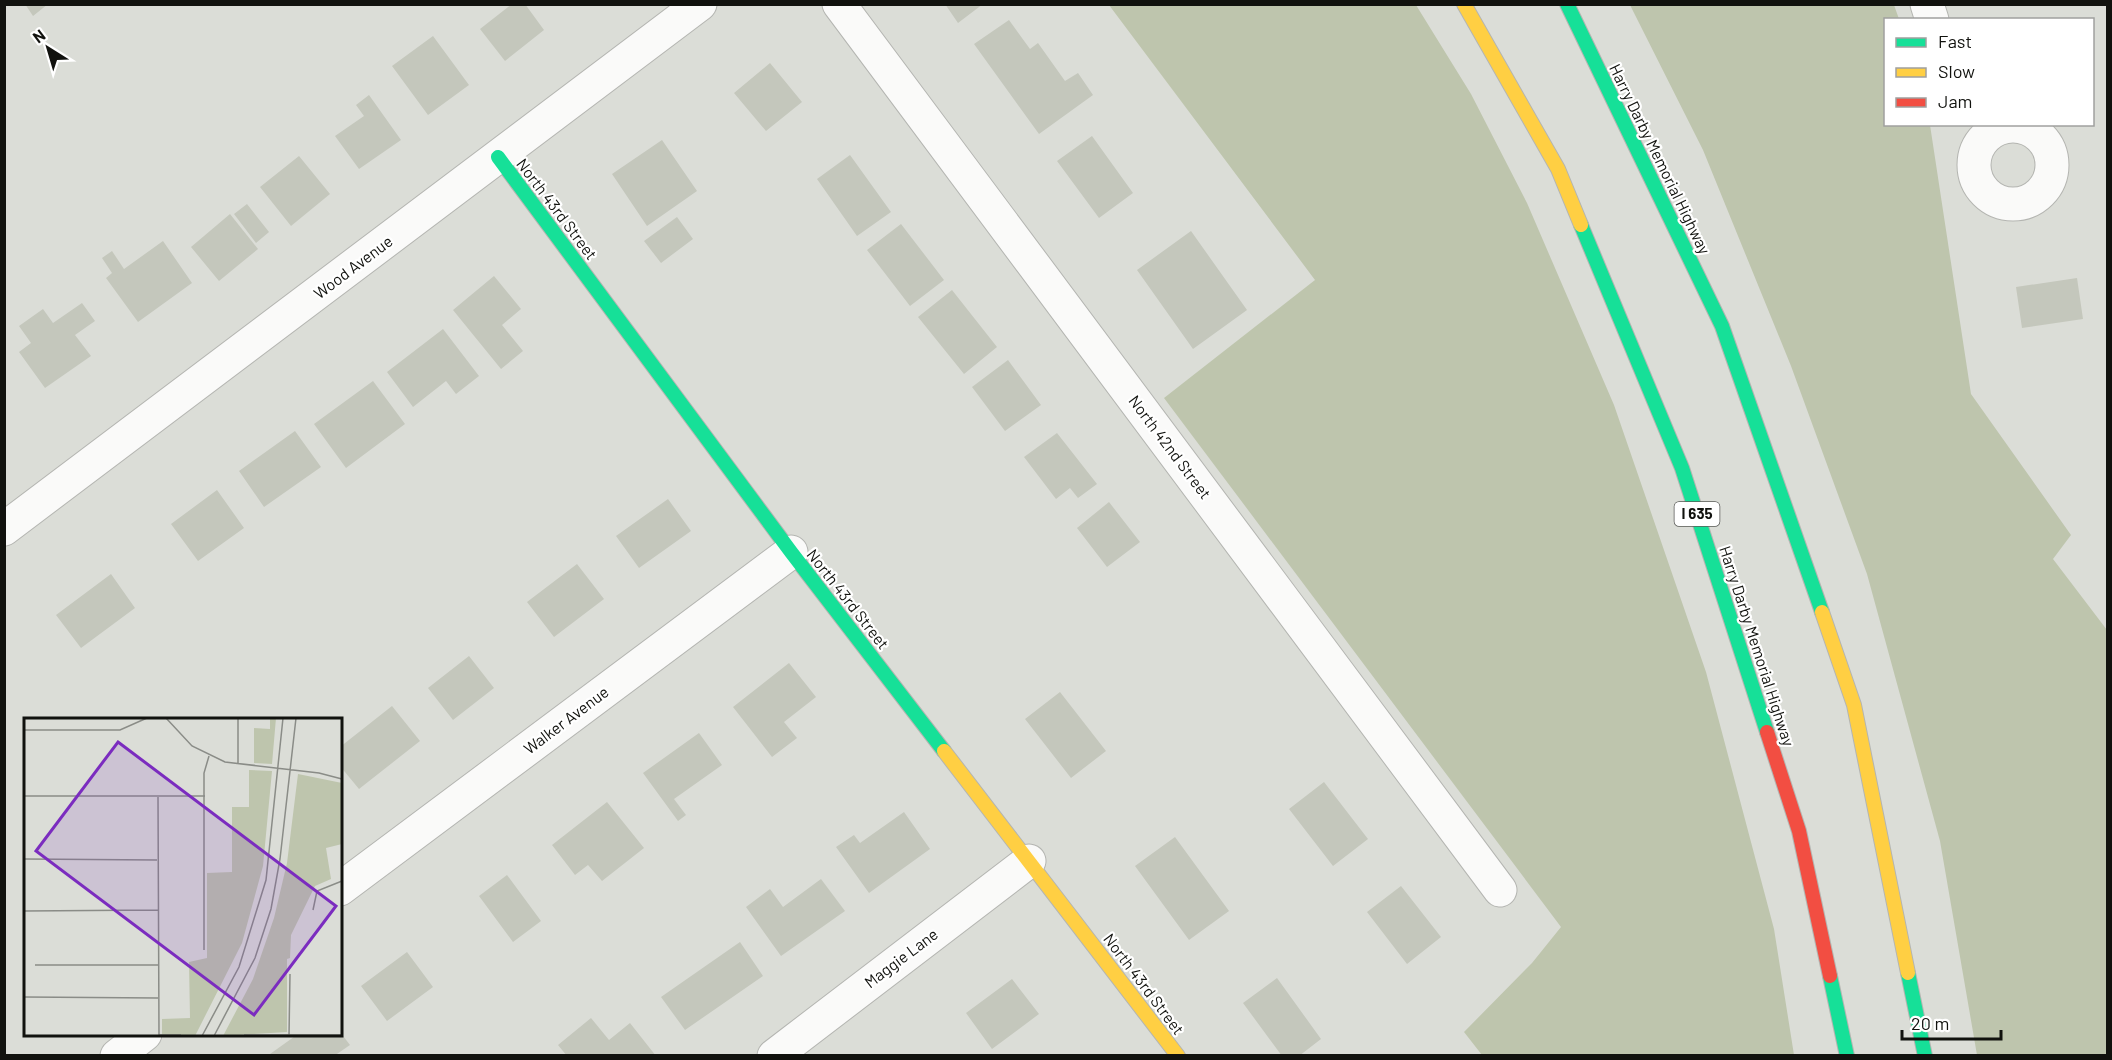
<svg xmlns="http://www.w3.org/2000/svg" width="2112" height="1060" font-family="Barlow,sans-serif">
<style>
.green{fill:#bec5ad}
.building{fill:#c4c7bc}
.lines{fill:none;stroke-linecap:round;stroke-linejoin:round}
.street-casing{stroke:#b4b5b1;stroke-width:35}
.fast-casing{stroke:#b4b5b1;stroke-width:16}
.slow-casing{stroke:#b4b5b1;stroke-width:16}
.jam-casing{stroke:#b4b5b1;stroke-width:16}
.street{stroke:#fafaf9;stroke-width:33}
.fast{stroke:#16e098;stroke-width:14}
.slow{stroke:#ffcf43;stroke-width:14}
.jam{stroke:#f24e42;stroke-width:14}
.labels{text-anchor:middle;stroke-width:4.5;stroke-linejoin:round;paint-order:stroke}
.shield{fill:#fff;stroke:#585956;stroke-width:1.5}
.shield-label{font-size:15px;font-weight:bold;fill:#11120e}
.street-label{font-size:16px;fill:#11120e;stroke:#fff}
.inset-road{fill:none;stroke:#8a8c87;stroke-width:1.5}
.view{fill:#7b2cbf;fill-opacity:0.15;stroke:#7b2cbf;stroke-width:3}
.inset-edge{fill:none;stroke:#11120e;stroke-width:3}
</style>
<rect width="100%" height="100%" fill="#dbddd7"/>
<path class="green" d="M1109,5H1416L1471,94L1527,203L1614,405L1706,672L1774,929L1794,1055H1482L1464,1032L1532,963L1561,927L1164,398L1315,280Z
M1630,5H1894L1899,19L1886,20V124L1930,125L1971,394L2071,535L2053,559L2107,630V1055H1977L1940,841L1867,574L1791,366L1703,150Z"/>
<path class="building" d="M25,4H48L33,16Z
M512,4H525L544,30L505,61L480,29Z
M945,4H983L958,23Z
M1009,20L1030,49L1038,43L1065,81L1078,73L1093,95L1039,134L974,44Z
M433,36L469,85L428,115L392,66Z
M770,63L802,102L766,131L734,93Z
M369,95L401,140L359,169L335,136L364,116L356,105Z
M1092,136L1133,193L1099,218L1057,161Z
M662,140L697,191L647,226L612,174Z
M850,155L891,212L857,236L817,179Z
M299,156L330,194L291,226L260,187Z
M247,204L269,232L256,243L234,214Z
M230,214L258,249L219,281L191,247Z
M677,217L693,239L661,263L644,241Z
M901,224L944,280L910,306L867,250Z
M1191,231L1247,310L1193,349L1137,270Z
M163,241L192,283L138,322L106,278L112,273L102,258L112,251L124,269Z
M494,276L521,309L502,325L523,351L501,369L453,310Z
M2077,278L2083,319L2022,328L2016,287Z
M952,290L997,347L964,374L918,317Z
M82,303L95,321L75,335L91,356L45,388L19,352L31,343L19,326L43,309L53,323Z
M443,329L479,376L456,394L446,381L413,407L387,372Z
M1008,360L1041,405L1005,431L972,387Z
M373,381L405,424L346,468L314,424Z
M295,431L321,467L264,507L239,471Z
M1057,433L1097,484L1078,498L1070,488L1056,499L1024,457Z
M217,490L244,528L198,561L171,524Z
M668,499L691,531L639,568L616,536Z
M1109,502L1140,542L1107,567L1077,528Z
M577,564L604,599L554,637L527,602Z
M111,574L135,608L81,648L56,615Z
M469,656L494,688L453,720L428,688Z
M789,663L816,697L784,722L797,738L772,757L733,707Z
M1060,692L1106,751L1071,778L1025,719Z
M392,706L420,741L359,789L340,766V747Z
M699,733L722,765L674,799L686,815L678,821L643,773Z
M1324,782L1368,839L1333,866L1289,809Z
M607,802L644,848L602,881L588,865L575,875L552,845Z
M904,812L930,849L869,893L836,847L854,835L860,843Z
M1175,837L1229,911L1189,940L1135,866Z
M507,875L541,921L513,942L479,896Z
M821,879L845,911L781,956L746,907L770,889L783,907Z
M1401,886L1441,937L1407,964L1367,912Z
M740,942L763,976L685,1030L661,997Z
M407,952L433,987L387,1021L361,986Z
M1277,978L1321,1039L1299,1056H1282L1243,1003Z
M1012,979L1039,1014L992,1049L966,1013Z
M591,1018L609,1040L630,1023L656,1056H567L558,1045Z
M340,1032L350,1045L334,1056L270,1054L298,1034H340Z"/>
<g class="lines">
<g class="street-casing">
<path id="street" d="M839,4L1500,890
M1927,4L1932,20
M1974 165a39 39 0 1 1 78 0a39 39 0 1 1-78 0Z
M4,529L700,4
M340,889L791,552
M117,1056L145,1034
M774,1056L1029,861"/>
</g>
<g class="fast-casing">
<path id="fast" d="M1567,4L1722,326L1822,612
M498,157L791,552L944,751
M1581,225L1682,468L1767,732
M1908,973L1925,1056
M1830,976L1847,1056"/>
</g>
<g class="slow-casing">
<path id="slow" d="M1464,4L1558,169L1581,225
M1822,612L1854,705L1908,973
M944,751L1178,1056"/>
</g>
<g class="jam-casing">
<path id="jam" d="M1767,732L1799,831L1830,976"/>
</g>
<use href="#street" class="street"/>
<use href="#fast" class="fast"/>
<use href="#slow" class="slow"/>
<use href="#jam" class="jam"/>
</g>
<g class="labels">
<rect class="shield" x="1674.5" y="502" width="45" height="24" rx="4.5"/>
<g class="shield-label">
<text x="1697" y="519">I 635</text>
</g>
<g class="street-label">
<text transform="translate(1660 159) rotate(64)" y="6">Harry Darby Memorial Highway</text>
<text transform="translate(557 209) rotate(53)" y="6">North 43rd Street</text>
<text transform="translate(353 267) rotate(-37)" y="6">Wood Avenue</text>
<text transform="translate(1170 447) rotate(53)" y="6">North 42nd Street</text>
<text transform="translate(848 599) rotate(52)" y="6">North 43rd Street</text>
<text transform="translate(1757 646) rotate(72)" y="6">Harry Darby Memorial Highway</text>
<text transform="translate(566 720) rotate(-37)" y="6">Walker Avenue</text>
<text transform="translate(901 958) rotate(-37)" y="6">Maggie Lane</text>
<text transform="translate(1144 984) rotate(53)" y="6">North 43rd Street</text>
</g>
</g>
<g transform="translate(24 718)">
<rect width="318" height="318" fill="#dbddd7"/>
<path d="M246,0H252L248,46L230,45V10L246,11ZM225,52L248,53L239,148L218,225L171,318H138V301L166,300L165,244L183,240V155L208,154V89H225ZM274,56L318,65V126L302,130L307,161L291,168L267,217L266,240L263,241V314L199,318L229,261L250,200L263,145Z" fill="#bec5ad"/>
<path class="inset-road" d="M142,0L168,28L201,44L295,55L318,61M214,0V46M0,12H96L123,0M0,78H181M134,79L135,318M0,141L133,142M289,192L293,173L318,163M0,193L134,192M180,232V55L185,38M11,247H134M0,279L134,280M135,317H157M220,317H318M178,318L215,249L242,162L259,0M190,318L231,240L247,191L256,141L272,0M265,318L266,256"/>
<path class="view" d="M94,24L312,188L230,297L12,133Z"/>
<rect width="318" height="318" class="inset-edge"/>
</g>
<rect width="2112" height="1060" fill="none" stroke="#11120e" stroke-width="12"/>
<rect x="1884" y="18" width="210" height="108" fill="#ffffff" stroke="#a0a09f" stroke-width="1.5"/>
<rect x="1896" y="38" width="30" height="9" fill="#16e098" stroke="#a0a09f" stroke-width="1.5"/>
<text x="1938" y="48" font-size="18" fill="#11120e">Fast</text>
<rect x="1896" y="68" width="30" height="9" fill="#ffcf43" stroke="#a0a09f" stroke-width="1.5"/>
<text x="1938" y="78" font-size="18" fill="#11120e">Slow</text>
<rect x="1896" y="98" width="30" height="9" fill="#f24e42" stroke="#a0a09f" stroke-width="1.5"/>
<text x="1938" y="108" font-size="18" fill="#11120e">Jam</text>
<g transform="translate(48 48) rotate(323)" stroke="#ffffff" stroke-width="4.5" paint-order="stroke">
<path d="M0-4.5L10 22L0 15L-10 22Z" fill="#11120e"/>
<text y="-9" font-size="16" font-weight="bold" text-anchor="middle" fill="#11120e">N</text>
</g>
<path d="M1902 1030v9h99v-9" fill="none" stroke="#11120e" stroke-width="3"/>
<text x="1911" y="1030" font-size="18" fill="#11120e" stroke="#ffffff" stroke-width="4.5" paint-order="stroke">20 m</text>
</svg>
